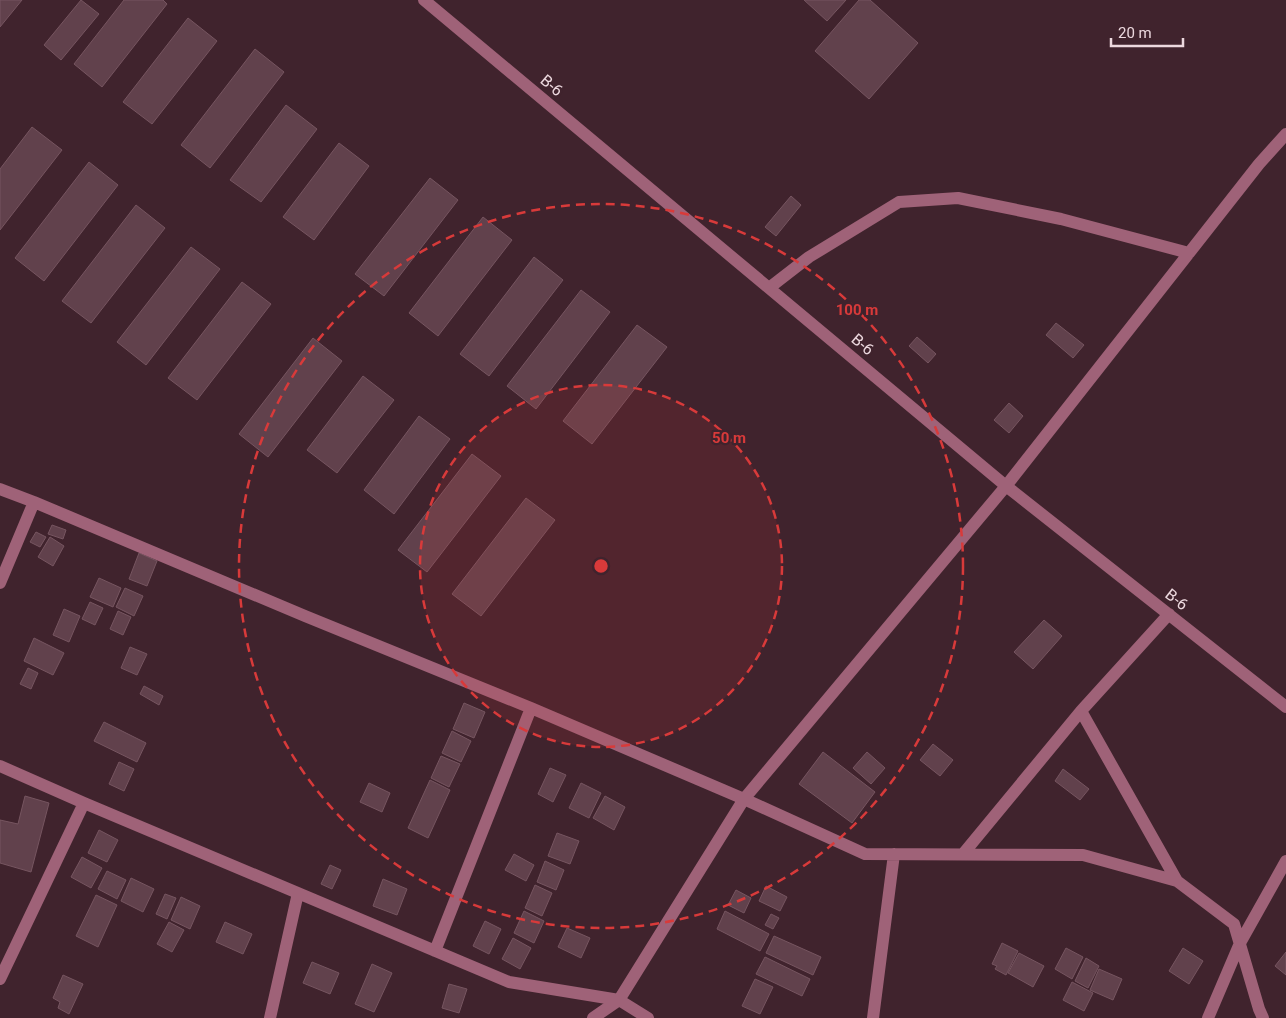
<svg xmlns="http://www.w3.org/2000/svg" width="1286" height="1018" font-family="Roboto,sans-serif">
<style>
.building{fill:#61414c;stroke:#765560}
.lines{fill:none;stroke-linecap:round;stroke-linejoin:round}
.minor{stroke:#9f6278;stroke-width:12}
.ring{fill:none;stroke:#d83a3a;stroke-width:2.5;stroke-dasharray:9 6}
.labels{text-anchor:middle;stroke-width:4.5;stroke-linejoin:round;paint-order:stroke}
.street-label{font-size:16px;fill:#ecd8de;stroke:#40232d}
.centre{fill:#d83a3a;stroke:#40232d;stroke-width:2.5}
.ring-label{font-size:15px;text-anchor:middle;font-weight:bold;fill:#d83a3a;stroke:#40232d;stroke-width:4.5;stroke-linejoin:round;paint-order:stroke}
</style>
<rect width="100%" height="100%" fill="#40232d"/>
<path class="building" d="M0,0H22L0,27Z
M81,0L99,14L61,60L44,45Z
M124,0H163L167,4L102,87L74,64Z
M804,0H846L827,21Z
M859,0H870L918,43L869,99L815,51Z
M188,18L217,41L152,124L123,102Z
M255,49L284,72L210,168L181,145Z
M286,105L317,129L261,202L230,180Z
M32,127L62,150L0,230V169Z
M339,143L369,166L314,240L283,217Z
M89,162L118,185L44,281L15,258Z
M430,178L458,200L384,296L355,274Z
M791,196L801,205L776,236L765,227Z
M136,205L165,228L91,323L62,301Z
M483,217L512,240L438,336L409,313Z
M191,247L220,269L146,365L117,342Z
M534,257L563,280L489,376L460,354Z
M242,282L271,304L197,400L168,378Z
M581,290L610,312L536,409L507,386Z
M1056,323L1084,345L1073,358L1046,335Z
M637,325L667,347L592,444L563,421Z
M917,337L936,354L928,363L909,346Z
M313,338L342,361L268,457L239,434Z
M363,376L394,400L337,473L307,450Z
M1009,403L1023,416L1009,433L994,420Z
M419,416L450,439L394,514L364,490Z
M472,454L501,476L427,572L398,550Z
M526,498L555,520L481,616L452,594Z
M52,525L66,530L63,539L48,534Z
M36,532L46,537L40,547L30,542Z
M50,537L64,546L53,566L38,557Z
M139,553L157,561L147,586L129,579Z
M99,578L121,588L113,607L90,597Z
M125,588L143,596L134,616L116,607Z
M90,602L103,608L95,625L82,619Z
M64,609L80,616L69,642L53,635Z
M118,611L131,617L123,635L110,629Z
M1044,620L1062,636L1033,669L1014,652Z
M34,638L64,653L53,675L24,661Z
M130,647L147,654L137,675L121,668Z
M28,668L38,673L31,689L20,684Z
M144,686L163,696L159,705L140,694Z
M464,703L485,712L474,738L453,729Z
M104,722L146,743L137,762L94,741Z
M452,731L471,741L461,762L442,753Z
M933,744L953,760L940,776L920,760Z
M823,752L875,792L852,823L799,784Z
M867,752L885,768L871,784L853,768Z
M441,756L460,764L449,787L431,778Z
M119,762L134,769L124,791L109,784Z
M550,768L566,775L553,802L538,794Z
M1063,769L1089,789L1080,800L1055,781Z
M430,780L450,790L428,838L408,828Z
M369,783L390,793L382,812L360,802Z
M581,783L601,793L589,818L569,808Z
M25,796L49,803L31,872L0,863V820L18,824Z
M605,796L625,807L614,830L593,818Z
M99,830L118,840L107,862L88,853Z
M557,833L579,841L570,864L548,856Z
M514,854L534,865L526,881L505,870Z
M82,857L102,868L91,888L71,877Z
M545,861L564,870L556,890L537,882Z
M330,865L341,870L332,889L321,884Z
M107,871L126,880L117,899L98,889Z
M131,878L154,889L143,912L121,901Z
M383,879L407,889L397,915L373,906Z
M535,885L552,893L542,916L525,908Z
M766,886L787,897L780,911L759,901Z
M736,890L751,898L744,913L728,905Z
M165,894L176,898L167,919L156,914Z
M96,895L117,905L98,947L76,936Z
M181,897L200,906L190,929L171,920Z
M524,911L544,921L534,943L514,933Z
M725,911L769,934L760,951L717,929Z
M771,914L779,918L773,929L765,925Z
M485,921L501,929L489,954L473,946Z
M169,922L184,930L172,952L157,944Z
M225,922L252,934L243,954L216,942Z
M567,928L590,938L581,958L558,947Z
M774,936L821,957L813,975L766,953Z
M513,938L531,948L520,969L502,959Z
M1002,943L1018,951L1006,975L995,969L997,966L992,964Z
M1066,948L1083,957L1072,979L1055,969Z
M1183,948L1203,961L1189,984L1169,971Z
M1286,952V975L1275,966Z
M1019,953L1044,966L1033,987L1008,973Z
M765,957L810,979L802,996L756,974Z
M1086,958L1099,966L1088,988L1075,981Z
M312,962L339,973L330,994L303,983Z
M372,964L392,973L374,1012L355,1004Z
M1099,969L1122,979L1113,1000L1090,990Z
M63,975L83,984L69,1014L58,1008L60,1002L53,998Z
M755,979L773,987L760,1014L742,1006Z
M1072,982L1093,993L1084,1011L1063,1000Z
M449,984L467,989L459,1013L442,1008Z"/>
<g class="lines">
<path class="minor" d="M424,0L1006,486L1286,707
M769,288L809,257L899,202L958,198L1061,219L1189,253
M0,489L34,502L305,616L531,708L744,799L865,854L1083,855L1177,881L1234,924L1259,1009L1263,1018
M0,583L34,502
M1081,711L1177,881
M0,766L84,803L509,982L619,1000L648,1018
M963,854L1081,711L1169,614
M435,951L531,708
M0,979L84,803
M270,1018L298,893
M593,1018L619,1000L744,799L1006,486L1259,164L1286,134
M873,1018L894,854
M1208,1018L1240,943L1286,861"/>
</g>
<circle cx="601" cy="566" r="181" fill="#d83a3a" fill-opacity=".12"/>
<g class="ring">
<circle cx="601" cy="566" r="181"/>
<circle cx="601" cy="566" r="362"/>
</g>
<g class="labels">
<g class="street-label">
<text transform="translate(552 85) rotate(40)" y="6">B-6</text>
<text transform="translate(863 344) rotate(40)" y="6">B-6</text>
<text transform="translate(1177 599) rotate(38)" y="6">B-6</text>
</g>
</g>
<circle cx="601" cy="566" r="8" class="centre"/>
<g class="ring-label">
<text x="857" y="315">100 m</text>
<text x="729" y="443">50 m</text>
</g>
<path d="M1111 38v8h72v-8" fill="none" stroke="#ecd8de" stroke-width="2.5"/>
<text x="1118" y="38" font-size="15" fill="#ecd8de" stroke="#40232d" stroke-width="4" paint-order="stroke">20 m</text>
</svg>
